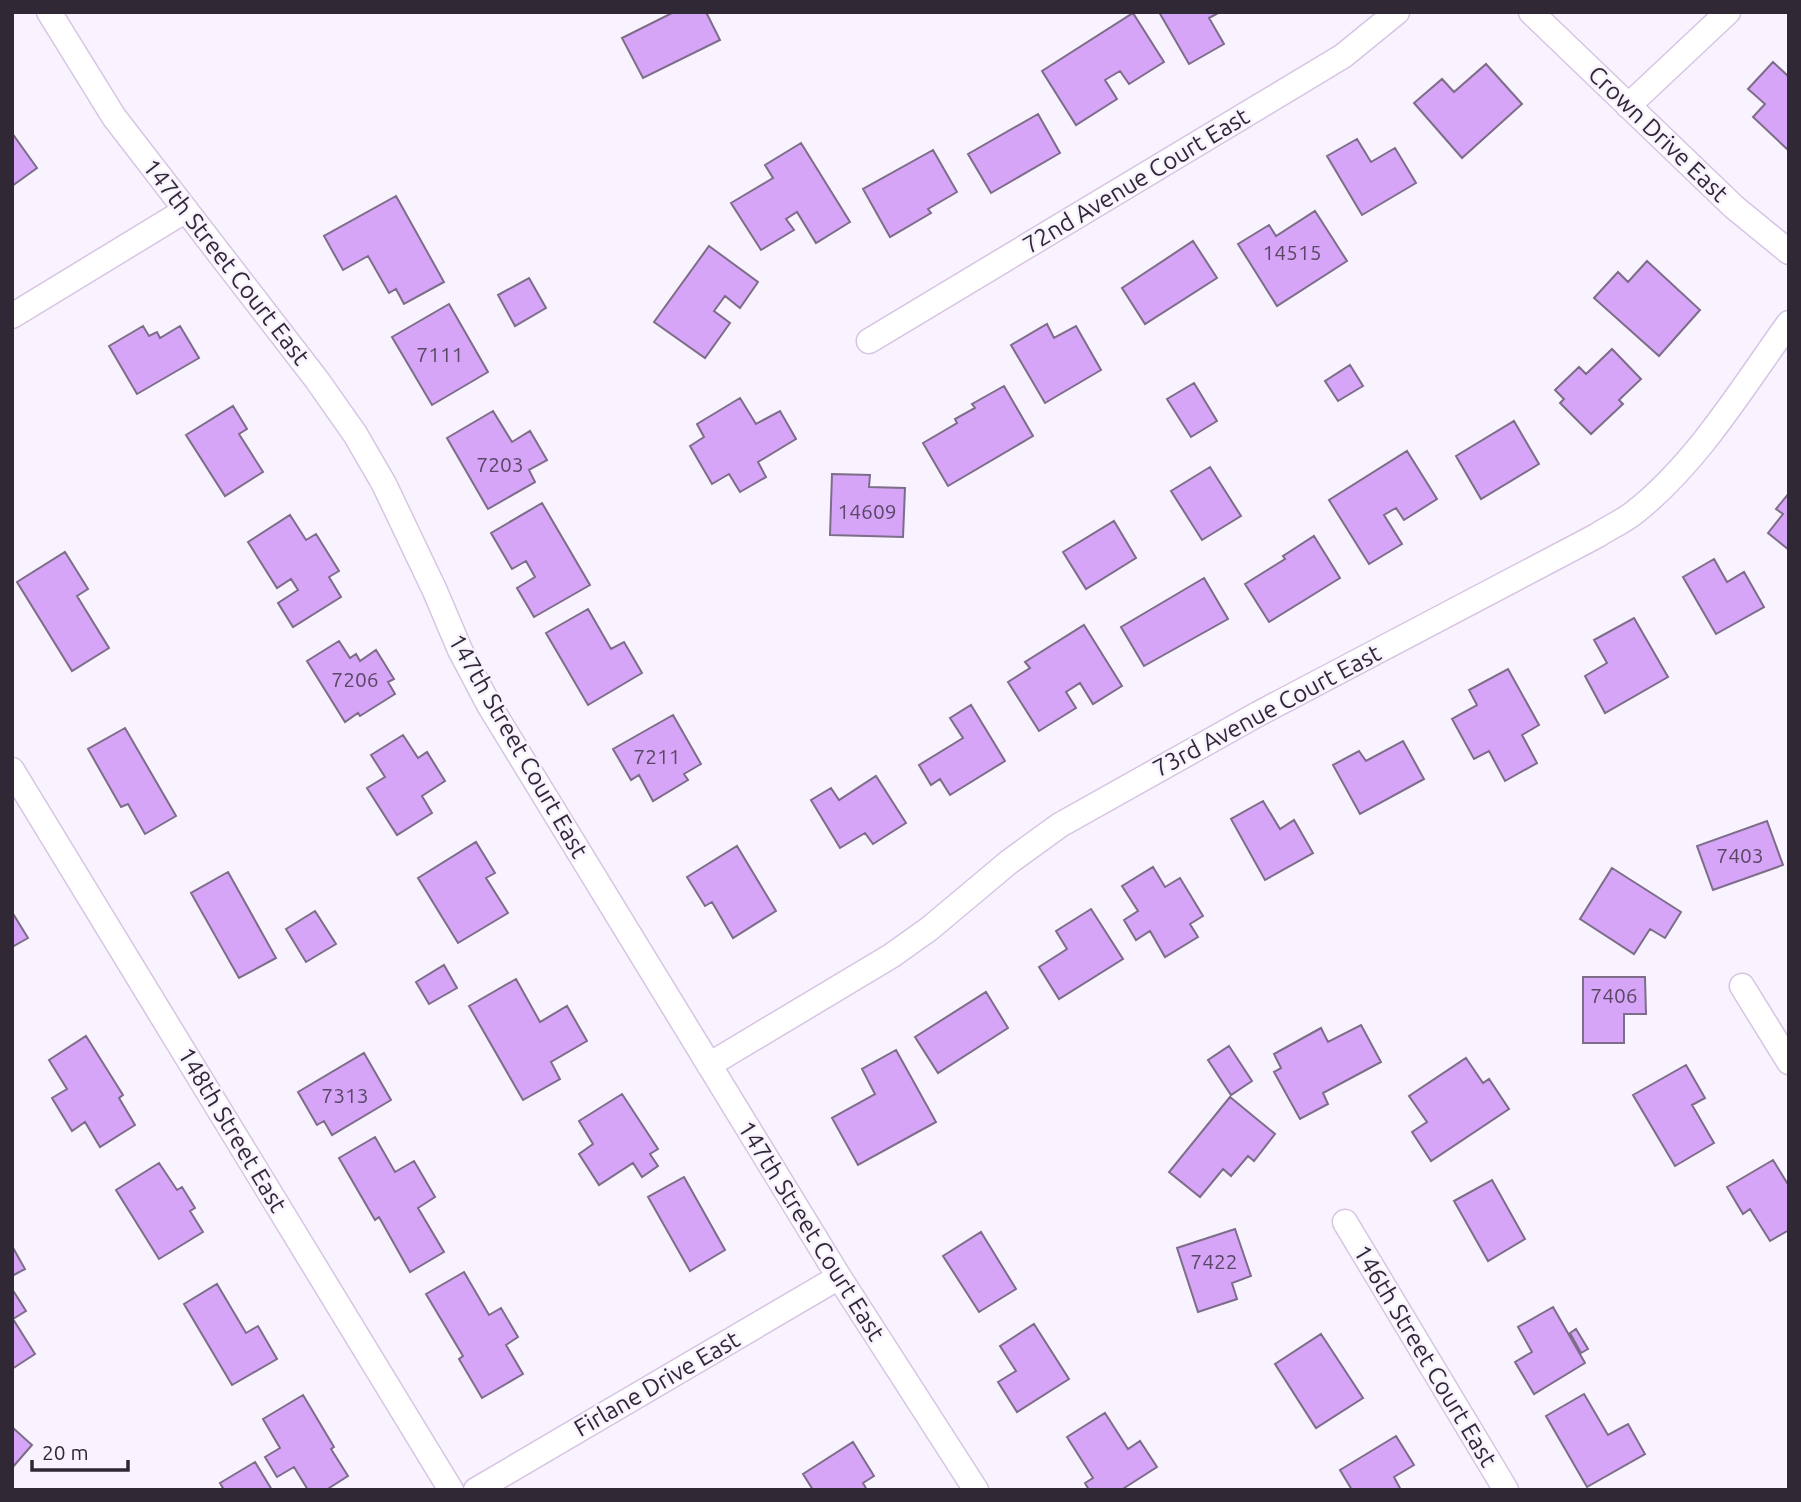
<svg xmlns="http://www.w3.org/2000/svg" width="1801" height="1502" font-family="Ubuntu,sans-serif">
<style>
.building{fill:#d6a5f7;stroke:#7d6d89;stroke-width:2}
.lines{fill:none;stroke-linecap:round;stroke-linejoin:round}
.street-casing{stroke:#d7c5e4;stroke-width:27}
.street{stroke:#fff;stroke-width:24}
.labels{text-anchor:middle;stroke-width:5;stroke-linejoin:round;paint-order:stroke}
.number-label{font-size:21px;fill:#5a4866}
.street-label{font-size:24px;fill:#302935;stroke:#f9f2ff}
</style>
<rect width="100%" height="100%" fill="#f9f2ff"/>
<path class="building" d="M674,12H706L720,40L643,78L622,38Z
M1159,12H1220L1209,18L1224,44L1189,64Z
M1133,13L1164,62L1129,84L1120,71L1105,80L1117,99L1076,125L1042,71Z
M1773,62L1789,77V147L1787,149L1753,117L1765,104L1748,89Z
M1486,64L1522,104L1462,158L1414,103L1442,79L1454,92Z
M1038,114L1060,153L991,193L968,154Z
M12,133L37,168L12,186Z
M1357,139L1371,162L1395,148L1416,183L1362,215L1327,156Z
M801,143L850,222L816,243L797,212L786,219L794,230L761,250L731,203L773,178L765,165Z
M933,150L957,192L928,209L931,213L890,237L863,189Z
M396,196L444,282L404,304L396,289L389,293L368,256L343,270L324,236Z
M1315,211L1347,261L1277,306L1238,244L1269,225L1276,236Z
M1193,241L1217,278L1145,324L1122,288Z
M709,246L758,282L740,308L725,296L714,311L730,323L705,358L654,322Z
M1647,261L1700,310L1659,356L1594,298L1618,272L1628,282Z
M529,278L546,308L515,326L498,295Z
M449,304L488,372L432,405L392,337Z
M1047,324L1054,338L1076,326L1101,370L1045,403L1011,345Z
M143,326L149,336L157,332L160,338L180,326L199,358L137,394L109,346Z
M1612,349L1641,379L1619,400L1623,404L1591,434L1560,403L1564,399L1555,390L1579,367L1586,374Z
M1350,365L1363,386L1338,401L1325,381Z
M1194,383L1217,421L1191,437L1167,399Z
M1004,386L1033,436L948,486L923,443L957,423L955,419L975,408L972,404Z
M740,398L756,424L780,411L796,439L758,462L766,477L740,492L729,474L712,484L690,446L704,437L697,424Z
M233,406L247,429L239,434L263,472L225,496L186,435Z
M493,411L512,442L530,431L547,460L529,470L535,482L488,509L447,438Z
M1514,421L1539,464L1481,499L1456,456Z
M1407,451L1437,499L1404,520L1396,508L1384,515L1402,544L1369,564L1329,500Z
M1210,467L1241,516L1202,540L1171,491Z
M832,474L870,475L869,487L905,488L903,537L830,535Z
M1789,493V550L1768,533L1783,514L1776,509Z
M542,503L590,585L534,617L517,588L535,577L526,561L512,569L491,533Z
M290,515L306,540L316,534L339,571L329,577L341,597L293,627L278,603L298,590L291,579L277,588L248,542Z
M1114,521L1136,558L1086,589L1063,552Z
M1314,536L1340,578L1269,622L1245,584L1285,559L1283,556Z
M65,552L88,589L77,596L109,648L72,671L17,582Z
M1714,559L1727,582L1744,572L1764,607L1716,634L1683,577Z
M1204,578L1228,619L1144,666L1121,627Z
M588,609L611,649L624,642L642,673L588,705L546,633Z
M1634,618L1668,677L1605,713L1585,676L1607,663L1594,640Z
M1084,625L1122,686L1093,704L1080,683L1066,692L1076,708L1039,731L1008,682L1030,668L1025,662Z
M339,641L350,658L356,654L360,661L376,650L394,679L388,682L395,694L360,716L358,713L345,722L307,661Z
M1508,669L1539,725L1522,735L1537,763L1505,781L1489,751L1474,759L1452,719L1477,705L1469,690Z
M971,705L1005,761L950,795L940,779L931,785L919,765L963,738L950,718Z
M673,715L701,764L684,774L688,780L653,801L639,775L631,780L613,749Z
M125,728L176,816L145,834L128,804L121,807L88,749Z
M403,735L418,758L427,752L445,781L422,796L432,813L397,835L367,788L385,777L371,755Z
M1403,741L1424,779L1360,814L1333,765L1359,751L1366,761Z
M876,776L906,823L873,844L865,833L840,848L811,800L831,788L839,800Z
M1263,801L1280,829L1294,820L1313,853L1265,880L1231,819Z
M1767,821L1783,865L1713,890L1697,846Z
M476,842L495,873L486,878L508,913L458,943L418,878Z
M737,846L776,911L733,938L712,902L705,906L687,877Z
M1153,867L1165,887L1180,878L1203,916L1190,924L1198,937L1165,957L1150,931L1136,940L1124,920L1138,911L1122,886Z
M1612,868L1681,912L1665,938L1650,929L1634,954L1580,919Z
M228,872L276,958L239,978L191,893Z
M1091,909L1123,959L1059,999L1039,967L1067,949L1056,931Z
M315,911L336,944L306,962L286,929Z
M12,912L28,938L12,947Z
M444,965L457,988L429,1004L416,982Z
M1583,977H1645L1646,1014H1624V1043H1583Z
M516,979L540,1022L567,1006L587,1041L551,1062L560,1079L523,1100L469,1006Z
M986,992L1008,1028L938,1073L915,1037Z
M1361,1025L1381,1062L1323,1093L1328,1104L1300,1119L1274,1072L1281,1068L1274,1054L1321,1028L1328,1042Z
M86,1036L123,1095L119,1098L135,1125L100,1147L85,1122L72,1131L52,1098L67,1089L49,1060Z
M1229,1046L1252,1081L1231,1095L1208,1060Z
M896,1050L936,1122L858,1165L832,1118L875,1094L862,1069Z
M364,1053L391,1100L332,1135L324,1121L317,1125L298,1092Z
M1466,1058L1483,1083L1489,1079L1509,1109L1431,1161L1412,1132L1427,1122L1409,1096Z
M1686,1065L1705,1098L1692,1105L1714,1143L1675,1166L1633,1095Z
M622,1094L658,1149L650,1154L658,1166L642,1177L633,1163L599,1185L579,1154L593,1144L579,1121Z
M1230,1097L1275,1134L1254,1161L1248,1156L1231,1176L1223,1169L1200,1197L1169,1172Z
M375,1137L395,1172L414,1161L435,1197L418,1208L444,1252L410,1272L379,1217L375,1220L339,1158Z
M1773,1160L1789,1186V1230L1770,1241L1750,1209L1743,1214L1727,1187Z
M159,1163L177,1190L182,1187L195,1208L190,1211L203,1232L159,1259L116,1190Z
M684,1177L725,1250L690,1271L648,1197Z
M1492,1180L1525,1239L1488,1261L1454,1201Z
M1235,1229L1251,1276L1232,1283L1237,1299L1198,1312L1177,1248Z
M981,1232L1016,1289L979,1312L943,1256Z
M12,1246L25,1269L12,1276Z
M464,1272L489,1315L501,1308L518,1337L506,1345L523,1374L482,1398L459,1359L463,1356L426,1294Z
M217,1284L246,1333L258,1326L277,1359L232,1385L184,1304Z
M14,1292L26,1311L13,1319L35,1354L12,1369V1293Z
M1553,1307L1585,1363L1534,1394L1515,1362L1532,1352L1518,1327Z
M1034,1324L1069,1379L1017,1412L998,1382L1016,1371L1000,1346Z
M1576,1329L1588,1349L1581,1353L1570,1333Z
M1321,1334L1363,1398L1316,1428L1275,1364Z
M1584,1394L1608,1435L1628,1424L1645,1454L1587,1487L1546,1416Z
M303,1395L334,1447L331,1449L348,1476L326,1490H308L294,1467L277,1477L265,1457L280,1448L263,1419Z
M1105,1413L1128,1449L1140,1441L1157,1467L1121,1490H1089L1085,1483L1093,1478L1067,1437Z
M12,1427L32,1445L12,1468Z
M1396,1436L1414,1465L1394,1477L1401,1490H1352L1340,1470Z
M853,1442L874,1476L863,1483L867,1490H813L803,1474Z
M255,1462L272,1490H224L220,1483Z"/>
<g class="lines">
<g class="street-casing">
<path id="street" d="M49,12L114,117L317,380L355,434L384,484L435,591L460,650L489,705L839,1277L976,1490
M1531,12L1734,207L1789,252
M1628,106L1728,12
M12,316L186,210
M869,341L1343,56L1397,12
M12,770L451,1490
M1742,986L1789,1062
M709,1065L891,956L929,929L1009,862L1060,825L1258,714L1598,535C1610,527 1624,521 1635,512C1698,462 1742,388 1789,323
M1345,1222L1506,1490
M476,1490L839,1277"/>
</g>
<use href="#street" class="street"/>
</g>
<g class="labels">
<g class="number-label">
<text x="1292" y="260">14515</text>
<text x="440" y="362">7111</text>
<text x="500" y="472">7203</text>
<text x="867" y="519">14609</text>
<text x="355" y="687">7206</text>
<text x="657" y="764">7211</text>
<text x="1740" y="863">7403</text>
<text x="1614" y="1003">7406</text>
<text x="345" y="1103">7313</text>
<text x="1214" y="1269">7422</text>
</g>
<g class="street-label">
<text transform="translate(1658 134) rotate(44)" y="8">Crown Drive East</text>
<text transform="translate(1136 181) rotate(-31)" y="8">72nd Avenue Court East</text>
<text transform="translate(226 262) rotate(52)" y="8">147th Street Court East</text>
<text transform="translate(1267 711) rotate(-28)" y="8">73rd Avenue Court East</text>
<text transform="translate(518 746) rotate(60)" y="8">147th Street Court East</text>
<text transform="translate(232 1130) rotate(59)" y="8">148th Street East</text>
<text transform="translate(811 1231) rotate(58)" y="8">147th Street Court East</text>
<text transform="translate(1425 1356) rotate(59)" y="8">146th Street Court East</text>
<text transform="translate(657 1384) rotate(-30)" y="8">Firlane Drive East</text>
</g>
</g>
<rect width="1801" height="1502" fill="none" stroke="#302935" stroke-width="28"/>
<path d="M32 1460v10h96v-10" fill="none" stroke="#302935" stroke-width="3.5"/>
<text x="42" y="1460" font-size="21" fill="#302935" stroke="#f9f2ff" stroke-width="5" paint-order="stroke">20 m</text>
</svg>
